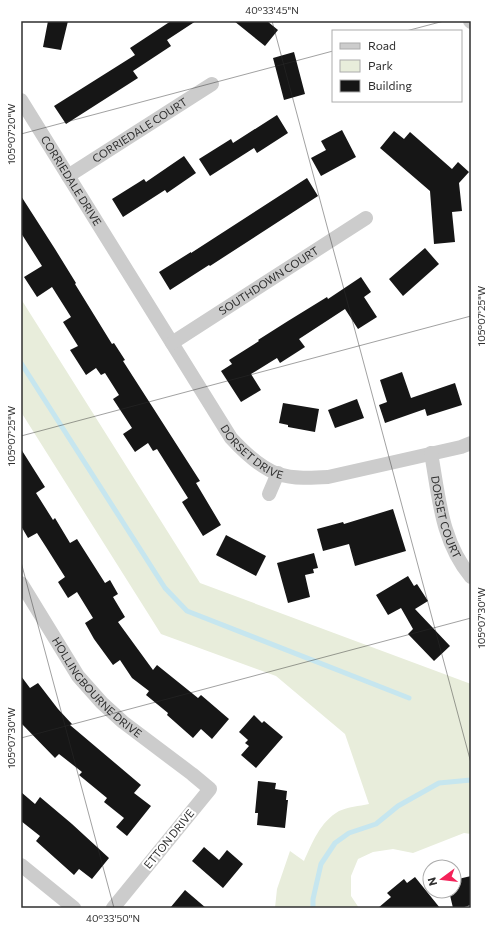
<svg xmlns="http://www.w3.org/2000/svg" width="492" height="929" font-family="Commissioner,sans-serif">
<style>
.green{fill:#e8eddb}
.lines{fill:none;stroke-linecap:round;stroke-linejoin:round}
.stream{stroke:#c6e6ef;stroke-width:5}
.building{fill:#161616}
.street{stroke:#ccc;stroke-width:14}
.ticks{fill:none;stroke:#2f2f2f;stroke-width:1;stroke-opacity:0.45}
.labels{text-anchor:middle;stroke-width:4;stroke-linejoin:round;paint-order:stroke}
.street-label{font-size:11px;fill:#2f2f2f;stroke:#fff}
.neatline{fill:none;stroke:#2f2f2f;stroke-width:1.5}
.ticks-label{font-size:10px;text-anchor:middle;fill:#2f2f2f}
</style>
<rect width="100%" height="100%" fill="#fff"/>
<path class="green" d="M21,299L200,583L471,684V834L464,833L413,853L393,849L373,852L358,859L351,876V896L359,908H275L277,889L290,851L304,861C312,843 320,822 339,811C348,807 359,806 369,804L345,734L276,676L161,634L21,412Z"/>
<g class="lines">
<path class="stream" d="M21,363L165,588L187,611L409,698
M313,908V899L321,864L335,843L349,833L376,824L398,806L439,783L471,780"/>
</g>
<path class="building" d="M48,21H68L61,50L43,47Z
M171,21H196L167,40L171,46L133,71L138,78L66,124L54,106L135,55L130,48Z
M234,21H267L278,30L265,46Z
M294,52L305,94L284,100L273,58Z
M277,115L288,133L257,153L254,148L210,176L199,159L231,139L233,143Z
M342,130L356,157L321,176L311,158L326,150L321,141Z
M394,131L404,139L410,132L452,169L458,162L469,172L459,183L462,211L452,212L455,242L434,244L430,191L380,148Z
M184,156L196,173L167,193L165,190L123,217L112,199L144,179L146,182Z
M307,178L318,196L210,266L209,265L170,290L159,272L191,252V253Z
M21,196L55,249L76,283L75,284L112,344L114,343L125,360L123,361L200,481L196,483L221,525L203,536L182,502L188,498L157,449L153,451L148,443L135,452L123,434L132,428L113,399L119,395L105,373L101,375L96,368L86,375L70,350L78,346L63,322L71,317L52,287L37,297L24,277L42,266L21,233Z
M425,248L439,264L403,296L389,279Z
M361,277L371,292L364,297L377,317L358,329L345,309L299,339L305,347L280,363L277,358L251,374L261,390L241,402L221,371L232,364L229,360L259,341L258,340L288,321L327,297L328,299Z
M402,372L411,398L455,383L462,405L427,416L425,409L385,423L379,405L387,402L380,380Z
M357,399L364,418L335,428L328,410Z
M283,403L319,409L315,432L288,427V425L279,423Z
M21,449L45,487L36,493L53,520L55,518L70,543L77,539L105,583L110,580L118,594L113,597L125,617L118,622L153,670L157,665L198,698L201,695L229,719L212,739L201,729L193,738L167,715L168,713L146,695L149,691L132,678L120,660L113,665L94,639L85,623L93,618L77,592L68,598L58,582L65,577L46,547L37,533L28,538L21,526Z
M393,509L406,551L355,566L349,544L323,551L317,529L343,522L344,524Z
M226,535L266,556L256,576L216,555Z
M314,553L318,568L313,569L314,573L305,575L310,597L288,603L277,563Z
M408,576L414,586L417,584L428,601L415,609L450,646L434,661L408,634L413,629L401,608L388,615L376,595Z
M21,676L30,688L38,683L58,709L72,724L70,725L141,785L134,793L151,806L127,836L116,827L124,818L104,802L107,798L79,775L82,772L59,754L55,758L21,723Z
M254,715L262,723L264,721L283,737L256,768L241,755L249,746L245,743L248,740L239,732Z
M258,781L276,783L275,789L287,791L286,800H288L285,828L257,825L258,813H255Z
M21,792L35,804L40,797L72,824L109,858L92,879L79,869L74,875L36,841L40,836L21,821Z
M204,847L219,860L227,850L243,864L223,888L192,861Z
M471,876V905L461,908H453L449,891H454V880Z
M415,877L440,908H378L391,897L387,893L404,879L407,883Z
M185,890L206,908H170Z"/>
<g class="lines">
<g class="street">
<path d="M470,21L471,22"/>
<path id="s1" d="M21,100L231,438C243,451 261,468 278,474C294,479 312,478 328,477L461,447L471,443"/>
<path id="s2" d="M68,176L212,84"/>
<path id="s3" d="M172,343L366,218"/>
<path id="s4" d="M431,453C439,497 441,541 471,577"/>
<path d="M269,494L278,473"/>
<path id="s5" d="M21,583L78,676L102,703L123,722L192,774L210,789L113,908"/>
<path d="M21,865L74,908"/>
</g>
</g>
<path class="ticks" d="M272,21L471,763M406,31L444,21M21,134L333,51M21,436L471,316M21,562L114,908M21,738L471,618"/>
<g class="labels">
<g class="street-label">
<text dy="4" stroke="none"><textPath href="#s2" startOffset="85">CORRIEDALE COURT</textPath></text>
<text dy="4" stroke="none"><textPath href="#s1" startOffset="95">CORRIEDALE DRIVE</textPath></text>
<text dy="4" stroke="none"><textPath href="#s3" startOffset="115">SOUTHDOWN COURT</textPath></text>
<text dy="4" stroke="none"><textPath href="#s1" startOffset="423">DORSET DRIVE</textPath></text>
<text dy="4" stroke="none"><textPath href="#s4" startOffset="66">DORSET COURT</textPath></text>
<text dy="4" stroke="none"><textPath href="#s5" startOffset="130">HOLLINGBOURNE DRIVE</textPath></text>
<text transform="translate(169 839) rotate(-51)" y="4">ETTON DRIVE</text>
</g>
</g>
<rect width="492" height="929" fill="none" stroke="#ffffff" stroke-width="44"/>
<rect x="332" y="30" width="130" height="72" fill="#ffffff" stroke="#acacac"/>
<rect x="340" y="43" width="20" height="6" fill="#cccccc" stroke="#acacac"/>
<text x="368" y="50" font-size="12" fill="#2f2f2f">Road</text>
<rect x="340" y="60" width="20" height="12" fill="#e8eddb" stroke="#acacac"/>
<text x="368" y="70" font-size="12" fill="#2f2f2f">Park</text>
<rect x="340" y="80" width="20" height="12" fill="#161616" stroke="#acacac"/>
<text x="368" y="90" font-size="12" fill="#2f2f2f">Building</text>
<g transform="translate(442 879) rotate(255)"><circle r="19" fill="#ffffff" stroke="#acacac"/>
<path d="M0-3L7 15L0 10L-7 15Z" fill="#f42259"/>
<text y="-6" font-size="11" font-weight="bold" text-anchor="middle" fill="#2f2f2f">N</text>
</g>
<rect x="22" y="22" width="448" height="885" class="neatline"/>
<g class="ticks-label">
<text x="272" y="14">40°33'45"N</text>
<text transform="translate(11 134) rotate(-90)" y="4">105°07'20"W</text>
<text transform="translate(481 316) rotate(-90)" y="4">105°07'25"W</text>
<text transform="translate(11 436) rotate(-90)" y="4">105°07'25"W</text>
<text transform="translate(481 618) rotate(-90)" y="4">105°07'30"W</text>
<text transform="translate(11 738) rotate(-90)" y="4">105°07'30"W</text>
<text x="113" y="922">40°33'50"N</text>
</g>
</svg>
